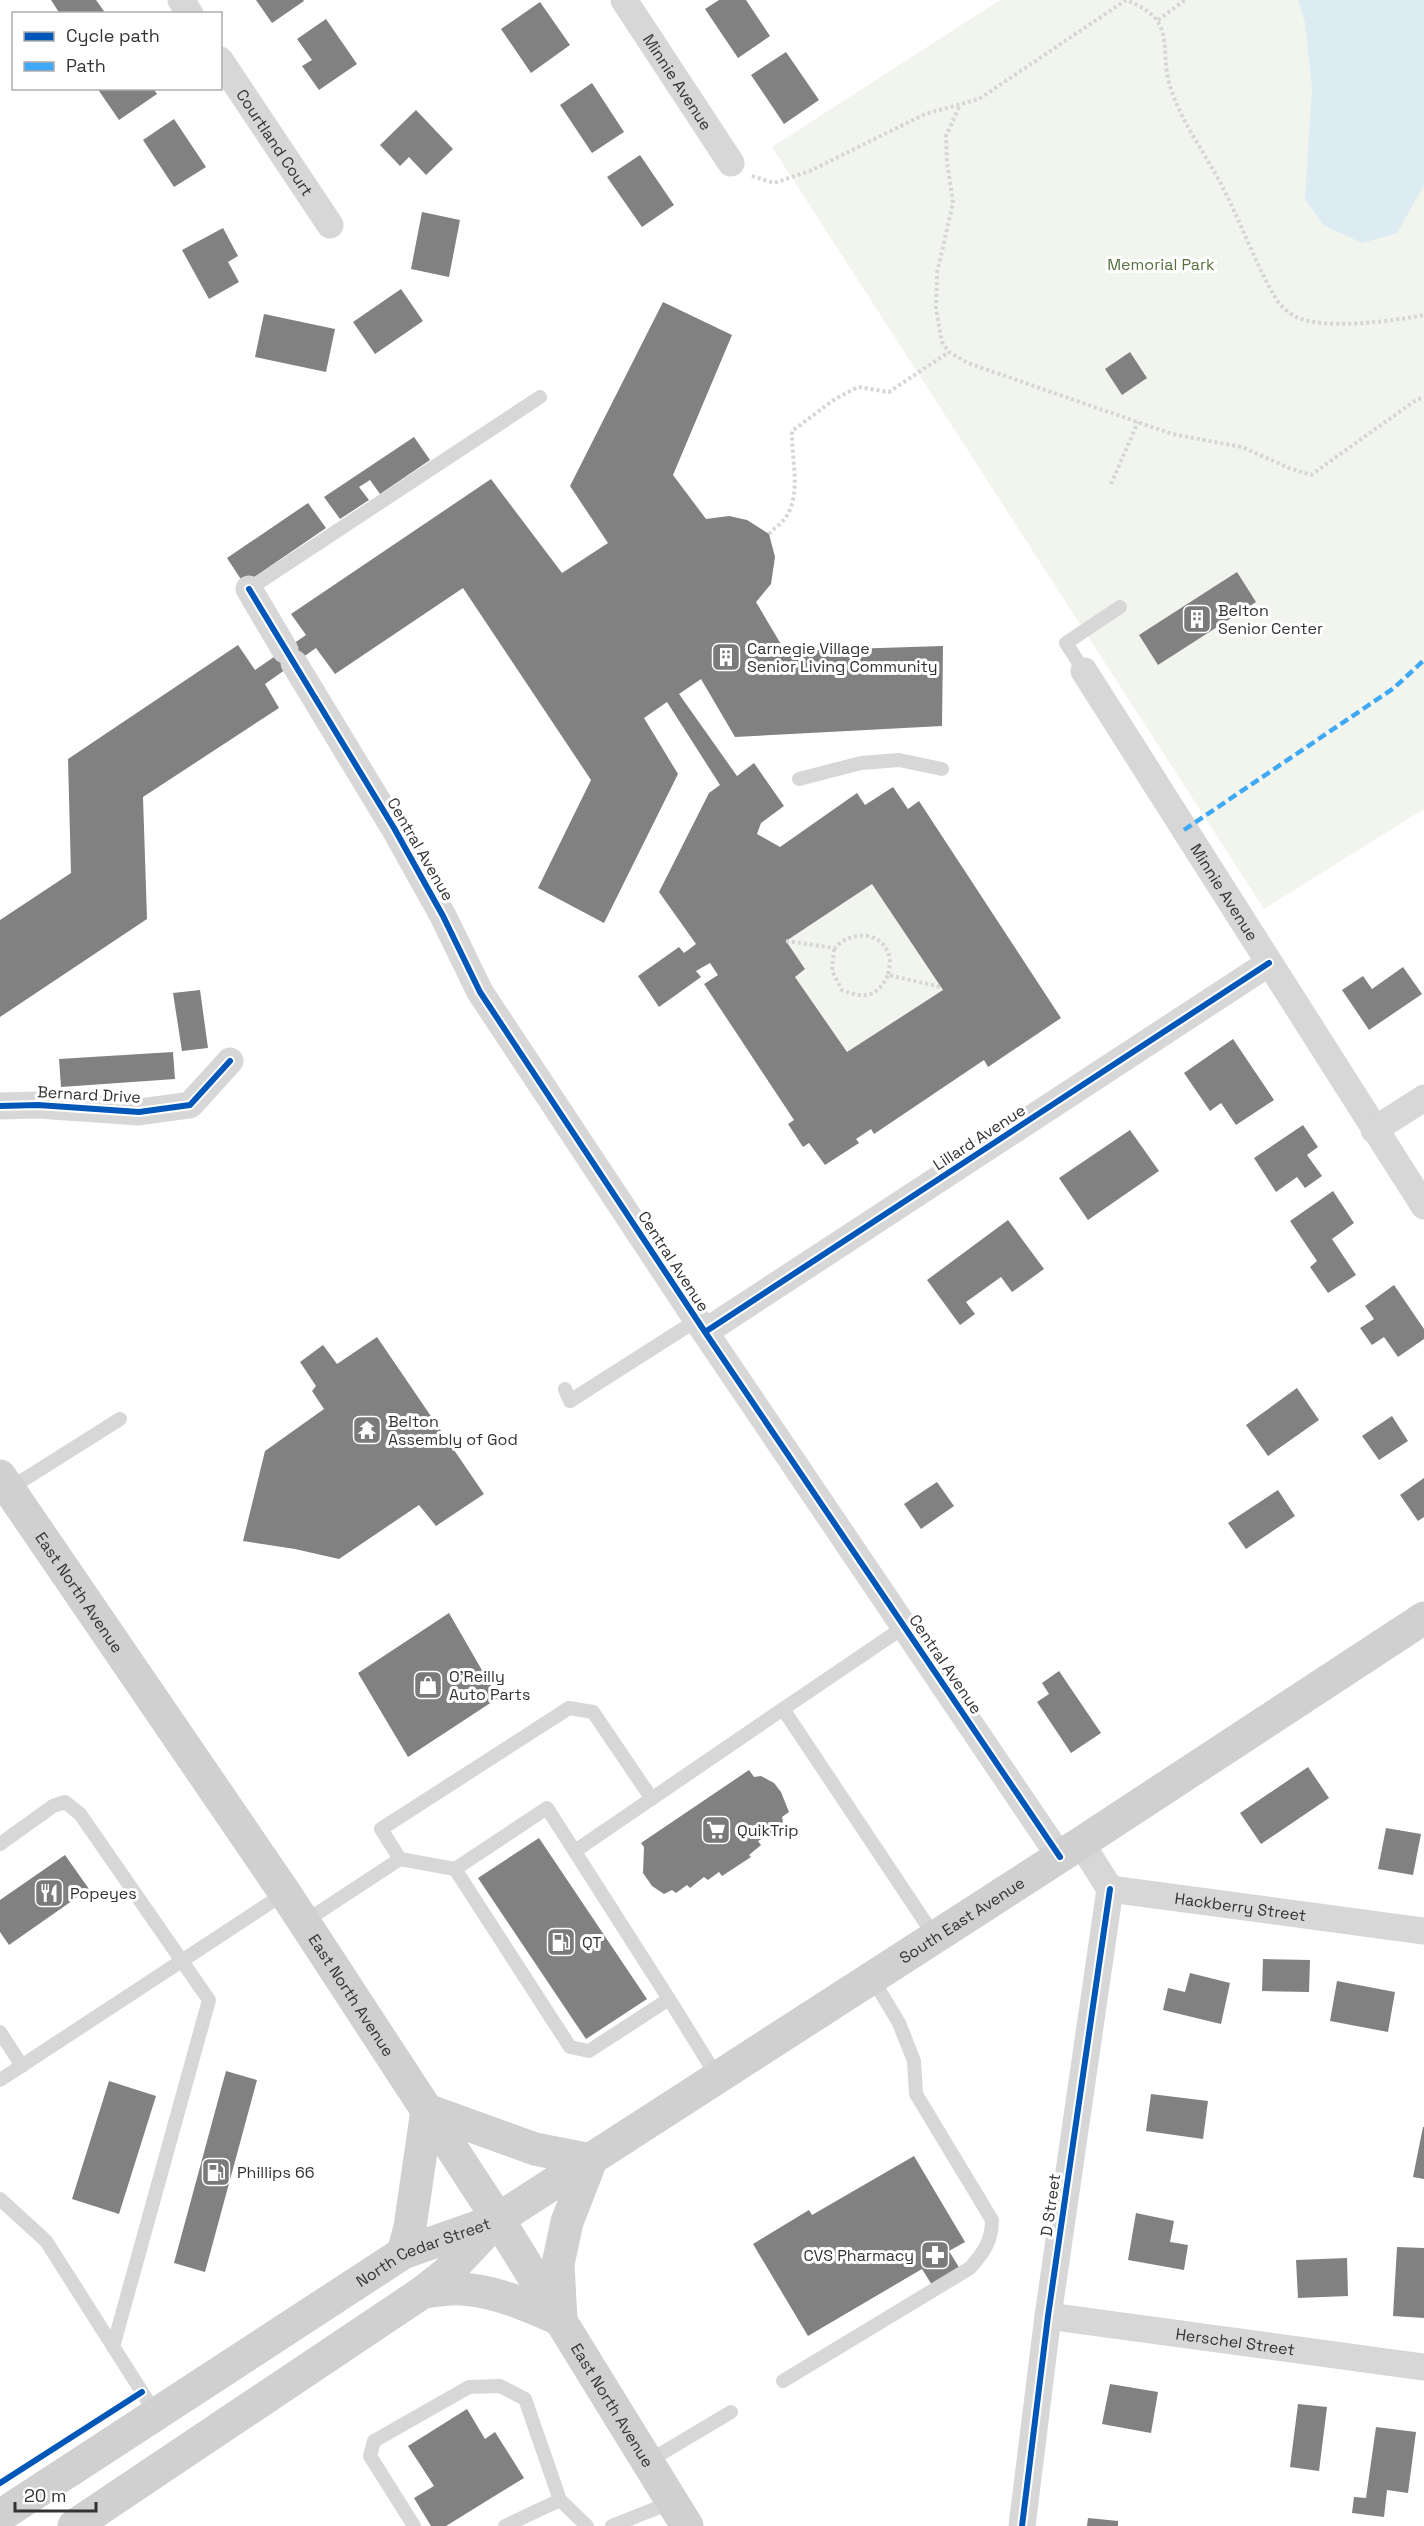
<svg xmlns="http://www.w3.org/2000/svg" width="1424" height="2526" font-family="'Space Grotesk',sans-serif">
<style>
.green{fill:#f1f5ed}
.water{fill:#ddebf3}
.building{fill:#818181;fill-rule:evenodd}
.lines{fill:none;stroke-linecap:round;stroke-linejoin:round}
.path{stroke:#d6d6d6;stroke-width:4;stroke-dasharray:3 3;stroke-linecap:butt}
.lane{stroke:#d7d7d7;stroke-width:14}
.street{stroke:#d7d7d7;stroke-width:27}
.secondary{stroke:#d0d0d0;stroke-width:33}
.quiet{stroke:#3fa9f5;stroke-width:4.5;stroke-dasharray:9 4.5;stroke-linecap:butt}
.cycleway-casing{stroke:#fff;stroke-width:10}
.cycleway{stroke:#0057b8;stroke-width:6}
.labels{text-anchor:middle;stroke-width:6;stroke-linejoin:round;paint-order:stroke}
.street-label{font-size:16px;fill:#333;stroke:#fff}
.park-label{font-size:16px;fill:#56703f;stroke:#fff}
.poi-label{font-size:16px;fill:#333;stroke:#fff;text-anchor:start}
</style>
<rect width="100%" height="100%" fill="#fff"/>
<path class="green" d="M1000,0H1424V809L1264,909L772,147Z
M872,884L943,990L847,1052L795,977L805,968L786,941Z"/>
<path class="water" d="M1298,0H1424V185L1397,233L1362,243L1323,225L1305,199L1312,88L1305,23Z"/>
<path class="building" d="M51,0H96L106,14H60Z
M256,0H303L304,1L272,23Z
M719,0H746L770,36L738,58L705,9Z
M540,2L570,45L531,73L501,29Z
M326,19L357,64L319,90L302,66L312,60L297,39Z
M786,52L819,100L784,124L751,75Z
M592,83L624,132L592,153L560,105Z
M97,88H153L157,94L119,120Z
M416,110L453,149L426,175L409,157L400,166L380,145Z
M174,119L206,167L174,187L143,140Z
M640,155L674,205L642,227L607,177Z
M422,212L460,220L449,277L411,269Z
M223,228L238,256L228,262L239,282L209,299L182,250Z
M401,289L423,321L375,354L353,322Z
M663,302L732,335L673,475L706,519L729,516L747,520L769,534L775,557L771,584L756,602L785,651L943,646L942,726L735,737L701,679L679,694L737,776L754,763L784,806L761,823L757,834L780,847L857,793L865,805L893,787L908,809L919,801L1061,1018L988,1067L984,1060L874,1134L871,1129L856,1139L859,1143L825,1165L809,1143L803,1147L788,1124L794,1120L704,984L718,975L710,963L696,971L701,977L659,1007L638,976L679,947L684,953L696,944L659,892L709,793L720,785L667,702L644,718L678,774L604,923L538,888L591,780L463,588L335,674L316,648L265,684L279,708L143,797L147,919L0,1017V920L71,873L68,759L238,645L255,670L306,635L291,614L491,479L562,573L608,543L570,486ZM872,884L943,990L847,1052L795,977L805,969L786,941Z
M264,314L335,329L326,372L255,357Z
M1130,352L1147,378L1122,395L1105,369Z
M414,437L430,460L380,494L370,480L359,487L369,500L340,519L324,497Z
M308,503L326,528L244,584L227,558Z
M1237,572L1256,602L1158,665L1139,635Z
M1403,967L1422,994L1369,1030L1342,990L1363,976L1372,989Z
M200,990L208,1048L182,1051L173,993Z
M1233,1039L1274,1100L1236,1125L1221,1103L1210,1111L1184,1073Z
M173,1052L175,1079L61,1087L59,1059Z
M1303,1125L1318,1147L1307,1155L1322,1176L1305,1188L1297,1177L1276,1192L1254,1158Z
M1130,1130L1159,1171L1088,1220L1059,1178Z
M1333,1191L1354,1223L1332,1239L1356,1275L1328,1293L1310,1267L1317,1261L1290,1221Z
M1008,1220L1044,1269L1012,1292L1001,1277L966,1302L975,1314L960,1325L927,1280Z
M1394,1285L1424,1329V1339L1398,1357L1384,1337L1372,1345L1360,1328L1374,1319L1365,1306Z
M377,1337L484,1494L436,1526L419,1505L339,1559L295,1549L243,1541L265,1451L324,1409L312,1391L316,1386L300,1362L323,1345L337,1364Z
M1297,1388L1319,1420L1268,1456L1246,1425Z
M1392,1416L1408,1441L1379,1460L1362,1436Z
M1424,1478V1517L1418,1521L1400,1495Z
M937,1482L954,1506L921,1529L904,1504Z
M1278,1490L1295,1516L1246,1549L1228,1523Z
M449,1613L498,1698L408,1757L358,1673Z
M1059,1671L1101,1733L1071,1753L1037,1702L1049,1694L1042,1683Z
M1308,1767L1329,1798L1261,1844L1240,1813Z
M749,1770L754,1777L761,1776L774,1783L781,1792L789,1812L782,1817L783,1822L772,1829L774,1832L758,1841L761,1845L749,1855L751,1857L722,1876L719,1872L708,1880L704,1877L690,1888L687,1885L676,1893L672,1890L664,1894L652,1886L643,1873L644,1847L641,1843Z
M1386,1828L1421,1834L1413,1875L1378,1869Z
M539,1838L647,1999L586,2039L478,1878Z
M65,1855L89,1889L9,1945L0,1932V1900Z
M1263,1959L1310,1960L1309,1992L1262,1991Z
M1190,1973L1230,1983L1221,2024L1163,2010L1168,1988L1185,1992Z
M1337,1981L1395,1992L1388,2032L1330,2021Z
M226,2071L257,2080L205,2272L174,2263Z
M109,2081L156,2096L119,2214L72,2199Z
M1151,2094L1208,2101L1203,2139L1146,2131Z
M1423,2127H1424V2179L1413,2177Z
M914,2156L965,2242L949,2251L960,2269L932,2285L922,2269L808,2336L753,2244L809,2210L812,2215Z
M1136,2213L1174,2221L1170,2242L1188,2245L1184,2270L1128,2260Z
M1397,2247L1424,2248V2318L1393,2316Z
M1347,2258L1348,2296L1298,2298L1296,2260Z
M1110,2384L1158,2392L1151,2433L1102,2424Z
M1298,2404L1327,2407L1319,2471L1290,2467Z
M467,2409L485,2439L495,2432L524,2478L446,2526H431L414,2498L434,2486L408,2446Z
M1376,2427L1416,2432L1408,2493L1387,2490L1384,2517L1352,2513L1354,2497L1366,2498Z
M1088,2518L1118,2521V2526H1087Z"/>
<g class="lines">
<path class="path" d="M1158,20L1185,0
M959,107L946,136L947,162L953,203L937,273L936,309L942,342L949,352L968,363L1172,434L1242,447L1289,468L1311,475L1416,400L1424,397
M752,176L774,183L810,171L925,114L979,99L1126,0C1180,21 1157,47 1171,89C1183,125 1207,156 1224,190C1242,225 1255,263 1275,297C1278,303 1287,312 1294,316C1323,331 1392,321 1424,315
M1111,484L1138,422
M769,534C774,528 782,523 786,517C802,492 791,458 792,431L835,399L858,387L889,392L949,352
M786,941L835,948C851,929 886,931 890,960C890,965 889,970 888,975L941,987
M834,949L832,971L842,990C864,999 877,998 888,975"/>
<path class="lane" d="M249,589L540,397
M1084,671L1066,643L1120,607
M799,779L861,763L899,760L942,769
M565,1389L570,1401L697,1320
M9,1489L120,1419
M904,1627L783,1709L935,1937
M0,1844L53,1806L65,1802L80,1814L209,2000L113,2347
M575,1851L783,1709
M400,1859L455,1869L570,2047L589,2051L669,1999L718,2078
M455,1869L547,1808L669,1999
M304,1922L400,1859L381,1829L569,1708L593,1712L652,1799
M0,2032L22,2066
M0,2080L285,1893
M0,2199L46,2241L156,2414
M783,2381L970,2268C984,2252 992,2241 992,2220L916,2094L914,2061L899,2023L872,1978
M647,2462L731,2412
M414,2526L370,2456L374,2441L469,2387L500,2386L525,2399L560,2500L587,2526
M505,2526L560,2500
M612,2526L672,2502"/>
<g class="street">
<path d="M181,0L190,14"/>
<path id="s1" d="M624,0L731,163"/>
<path id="s2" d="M220,60L330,225"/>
<path d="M249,589L285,650"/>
<path d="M294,663L394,828L443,916L480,992L705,1332L1060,1857"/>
<path id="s3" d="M1084,671L1424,1206"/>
<path d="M0,1106L38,1105L139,1112L190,1105L230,1061"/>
<path d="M1374,1130L1424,1098"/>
<path d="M705,1332L1269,963"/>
<path id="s4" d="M1081,1843L1110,1889L1424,1931"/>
<path id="s5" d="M1048,2316L1424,2367"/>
<path d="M1022,2526L1048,2316L1110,1889"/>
</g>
<g class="secondary">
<path id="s6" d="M0,1476L285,1893L498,2219L687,2526"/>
<path d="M403,2253L410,2227L427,2110L535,2149L591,2160L567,2222L558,2264L561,2320C530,2306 496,2291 461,2289C449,2288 435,2291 423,2292"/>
<path id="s7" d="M0,2516L403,2253L494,2221"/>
<path id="s8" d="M74,2526L423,2292L447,2273L498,2219L1081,1843L1424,1618"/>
</g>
<path class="quiet" d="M1184,830L1394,688L1424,660"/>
<g class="cycleway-casing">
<path id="cycleway" d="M249,589L394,828L443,916L480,992L705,1332L1060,1857
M0,1106L38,1105L139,1112L190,1105L230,1061
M705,1332L1269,963
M0,2483L142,2392
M1022,2526L1048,2316L1110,1889"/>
</g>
<use href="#cycleway" class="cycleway"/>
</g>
<defs>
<g id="building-square" transform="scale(1.5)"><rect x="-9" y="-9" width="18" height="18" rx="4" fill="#7a7a7a" stroke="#fff"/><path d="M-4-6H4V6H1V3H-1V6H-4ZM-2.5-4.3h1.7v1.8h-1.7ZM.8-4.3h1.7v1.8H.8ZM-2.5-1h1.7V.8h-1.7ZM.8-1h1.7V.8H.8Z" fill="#fff"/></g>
<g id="temple-square" transform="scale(1.5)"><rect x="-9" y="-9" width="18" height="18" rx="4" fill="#7a7a7a" stroke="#fff"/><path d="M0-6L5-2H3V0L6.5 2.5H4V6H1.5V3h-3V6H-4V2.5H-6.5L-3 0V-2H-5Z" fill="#fff"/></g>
<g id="shop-square" transform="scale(1.5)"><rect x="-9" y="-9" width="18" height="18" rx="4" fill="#7a7a7a" stroke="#fff"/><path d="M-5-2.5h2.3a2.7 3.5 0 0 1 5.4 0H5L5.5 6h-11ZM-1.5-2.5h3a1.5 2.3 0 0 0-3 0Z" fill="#fff"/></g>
<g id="supermarket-square" transform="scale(1.5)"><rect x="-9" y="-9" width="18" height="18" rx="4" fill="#7a7a7a" stroke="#fff"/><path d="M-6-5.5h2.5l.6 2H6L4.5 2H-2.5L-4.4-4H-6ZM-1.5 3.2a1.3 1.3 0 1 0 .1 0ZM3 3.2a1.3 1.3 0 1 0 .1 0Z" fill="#fff"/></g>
<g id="restaurant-square" transform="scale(1.5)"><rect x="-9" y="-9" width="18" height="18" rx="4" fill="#7a7a7a" stroke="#fff"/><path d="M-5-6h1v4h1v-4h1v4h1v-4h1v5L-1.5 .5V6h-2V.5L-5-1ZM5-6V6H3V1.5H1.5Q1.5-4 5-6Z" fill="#fff"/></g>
<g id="fuel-square" transform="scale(1.5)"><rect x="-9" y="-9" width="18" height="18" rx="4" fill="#7a7a7a" stroke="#fff"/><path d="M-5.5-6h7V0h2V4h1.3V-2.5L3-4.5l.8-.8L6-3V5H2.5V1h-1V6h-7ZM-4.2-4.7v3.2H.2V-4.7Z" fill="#fff"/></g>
<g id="pharmacy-square" transform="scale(1.5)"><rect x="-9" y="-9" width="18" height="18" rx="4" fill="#7a7a7a" stroke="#fff"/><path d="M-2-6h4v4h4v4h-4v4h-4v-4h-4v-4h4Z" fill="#fff"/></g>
</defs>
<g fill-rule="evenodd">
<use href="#building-square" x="1197" y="619"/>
<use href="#building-square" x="726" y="657"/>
<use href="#temple-square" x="367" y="1430"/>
<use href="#shop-square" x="428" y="1685"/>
<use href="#supermarket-square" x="716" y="1830"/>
<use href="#restaurant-square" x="49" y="1893"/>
<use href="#fuel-square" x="561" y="1942"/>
<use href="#fuel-square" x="216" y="2172"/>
<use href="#pharmacy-square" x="935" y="2255"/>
</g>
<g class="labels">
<g class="street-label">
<text dy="6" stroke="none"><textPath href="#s1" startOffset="98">Minnie Avenue</textPath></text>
<text dy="6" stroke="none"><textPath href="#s2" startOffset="99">Courtland Court</textPath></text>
<text transform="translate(421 849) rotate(60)" y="6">Central Avenue</text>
<text dy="6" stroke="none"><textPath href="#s3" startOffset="262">Minnie Avenue</textPath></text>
<text transform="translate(89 1094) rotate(3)" y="6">Bernard Drive</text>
<text transform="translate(979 1137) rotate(-33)" y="6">Lillard Avenue</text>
<text transform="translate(674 1261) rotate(57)" y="6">Central Avenue</text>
<text dy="6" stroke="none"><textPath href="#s6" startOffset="141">East North Avenue</textPath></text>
<text transform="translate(946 1664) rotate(56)" y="6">Central Avenue</text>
<text dy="6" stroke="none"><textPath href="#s4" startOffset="186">Hackberry Street</textPath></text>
<text dy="6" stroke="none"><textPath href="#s8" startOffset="1077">South East Avenue</textPath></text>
<text dy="6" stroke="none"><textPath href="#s6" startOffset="627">East North Avenue</textPath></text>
<text transform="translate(1050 2205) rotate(-82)" y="6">D Street</text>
<text dy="6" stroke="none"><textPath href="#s7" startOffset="500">North Cedar Street</textPath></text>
<text dy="6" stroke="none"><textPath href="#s5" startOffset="189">Herschel Street</textPath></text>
<text dy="6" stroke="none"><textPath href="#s6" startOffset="1113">East North Avenue</textPath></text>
</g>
<g class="park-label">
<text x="1161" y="270">Memorial Park</text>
</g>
<g class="poi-label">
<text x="1218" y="616">Belton<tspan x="1218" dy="18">Senior Center</tspan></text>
<text x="747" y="654">Carnegie Village<tspan x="747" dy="18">Senior Living Community</tspan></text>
<text x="388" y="1427">Belton<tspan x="388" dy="18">Assembly of God</tspan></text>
<text x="449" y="1682">O'Reilly<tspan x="449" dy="18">Auto Parts</tspan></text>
<text x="737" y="1836">QuikTrip</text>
<text x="70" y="1899">Popeyes</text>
<text x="582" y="1948">QT</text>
<text x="237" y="2178">Phillips 66</text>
<text x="914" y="2261" text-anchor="end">CVS Pharmacy</text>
</g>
</g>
<rect x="12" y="12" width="210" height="78" fill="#ffffff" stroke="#adadad" stroke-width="1.5"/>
<rect x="24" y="32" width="30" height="9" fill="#0057b8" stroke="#adadad" stroke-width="1.5"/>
<text x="66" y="42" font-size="18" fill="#333333">Cycle path</text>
<rect x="24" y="62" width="30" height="9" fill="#3fa9f5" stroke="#adadad" stroke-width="1.5"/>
<text x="66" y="72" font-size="18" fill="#333333">Path</text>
<path d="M15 2502v9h81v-9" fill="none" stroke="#333333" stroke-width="3"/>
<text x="24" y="2502" font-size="18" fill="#333333" stroke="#ffffff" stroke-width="4.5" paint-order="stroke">20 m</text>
</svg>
